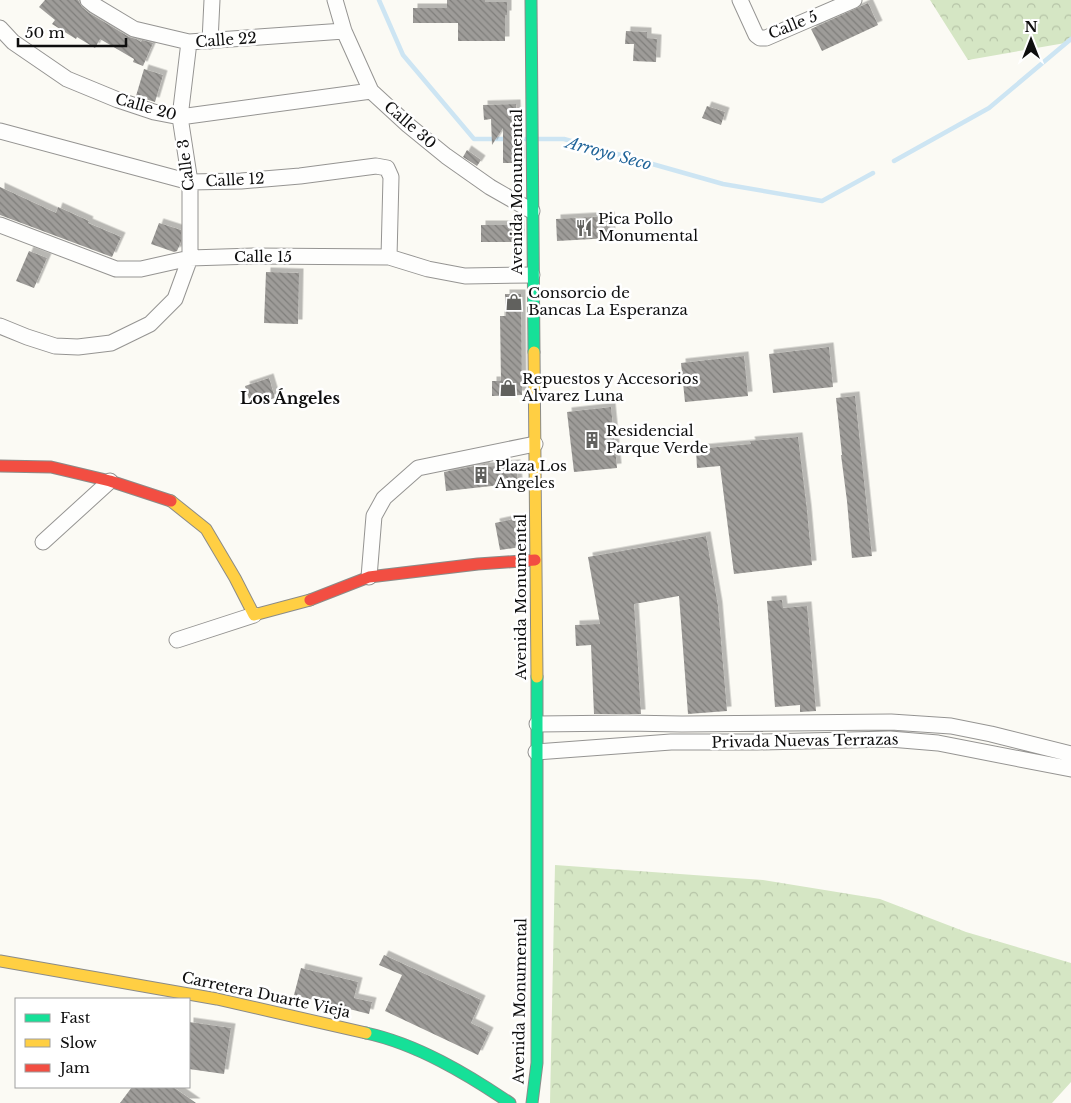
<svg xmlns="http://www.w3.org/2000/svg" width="1071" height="1103" font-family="'Libre Baskerville',serif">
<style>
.forest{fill:url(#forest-crowns)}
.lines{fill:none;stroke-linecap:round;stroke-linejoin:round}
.stream{stroke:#cde5f3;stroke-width:4.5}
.building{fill:url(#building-back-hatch);filter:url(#shadow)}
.street-casing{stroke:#959492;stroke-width:17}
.fast-casing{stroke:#8b8b88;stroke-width:13}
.slow-casing{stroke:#8b8b88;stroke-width:13}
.jam-casing{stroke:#8b8b88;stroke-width:13}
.street{stroke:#fefefd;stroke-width:15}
.fast{stroke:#16e098;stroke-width:11}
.slow{stroke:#ffcf43;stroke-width:11}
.jam{stroke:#f24e42;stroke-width:11}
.labels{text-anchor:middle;stroke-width:5;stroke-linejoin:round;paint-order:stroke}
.street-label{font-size:15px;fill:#0e0e0e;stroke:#fff}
.poi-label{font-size:15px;fill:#0e0e0e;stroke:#fff;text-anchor:start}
.water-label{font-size:16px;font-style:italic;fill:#1f6398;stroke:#fff}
.neighbourhood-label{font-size:16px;font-weight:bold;fill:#0e0e0e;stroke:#fff}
</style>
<defs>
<pattern id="forest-crowns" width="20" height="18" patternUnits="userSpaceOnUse" patternTransform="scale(1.25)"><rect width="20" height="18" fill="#d5e6c4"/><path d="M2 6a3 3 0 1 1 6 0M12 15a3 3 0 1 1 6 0" fill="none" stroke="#b6c4a7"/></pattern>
<pattern id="building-back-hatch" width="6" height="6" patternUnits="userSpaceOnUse" patternTransform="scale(1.25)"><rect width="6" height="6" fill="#9e9c99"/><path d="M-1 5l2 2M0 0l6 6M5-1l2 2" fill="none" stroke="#7f7e7b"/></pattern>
<filter id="shadow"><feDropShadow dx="4.5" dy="-4.5" stdDeviation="0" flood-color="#0004"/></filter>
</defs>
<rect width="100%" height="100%" fill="#fbfaf4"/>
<path class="forest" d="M930,0H1071V42L968,60Z
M555,865L763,880L880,899L966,932L1071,963V1082L1052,1103H550Z"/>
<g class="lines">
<path class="stream" d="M379,0L403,55L474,139H527
M538,139H564L723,184L822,201L873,173
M894,161L989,108L1071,39"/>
</g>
<path class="building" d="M45,0H78L82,7L89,13L129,37L136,39L141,42L142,40L153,43L143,66L133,62L134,59L100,39L95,48L77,37L76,39L52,24L55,20L39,7Z
M447,0H485V2H507V15H505V41H458V23H413V8H447Z
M868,3L878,25L822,51L811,29Z
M626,31L647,32V38L657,39L656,62L633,61L634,44H625Z
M144,69L163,75L155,102L136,96Z
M516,104L518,150H520V163H503V128L492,145L491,119L484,120L483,105Z
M707,106L725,112L721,125L702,118Z
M467,150L481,160L477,166L463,157Z
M0,187L56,213L58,207L89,221L88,223L121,237L112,257L0,215Z
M610,216L611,238L557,241L556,219Z
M159,223L181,230V242L177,251L174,252L151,244Z
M481,225H520V242H481Z
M29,251L47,258L34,288L16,281Z
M266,272L299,273L298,324L264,323Z
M505,294H521L522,395L492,396V381H501L500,316H506Z
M829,347L833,387L773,393L769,354Z
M744,356L748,396L685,402L681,363Z
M269,378L275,398L251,405L245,386Z
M855,396L872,556L852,558L847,501L841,455H842L836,398Z
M611,407L617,468L574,472L567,412Z
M798,437L807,510L812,565L734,574L720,466L697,468L696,449L751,444L750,441Z
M485,464V467L516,464L518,483L446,491L444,472Z
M523,517V545L521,547L500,550L495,523Z
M706,536L718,606L727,711L688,714L679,596L634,604L641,714H594L591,645L576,646L575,625L600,624L588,557Z
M782,600L783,608L807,606L816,711L800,712V705L775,707L767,601Z
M384,955L481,1000L471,1023L489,1032L478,1055L385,1011L402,975L379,965Z
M301,968L358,982L354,998L372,1002L369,1014L294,995Z
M189,1022L231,1028L224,1074L189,1069Z
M132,1087H173L196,1103H120Z"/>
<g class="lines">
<g class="street-casing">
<path id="street" d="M88,0L94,5L134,29L189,42L344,31
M335,0L344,31L371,91L408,125L446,156L490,187L532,211
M740,0L756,35L760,38H766L854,0
M0,28L13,42L67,79L118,100L154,112L180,117L371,91
M210,41L212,0
M0,131L190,182L241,181L300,176L376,166L387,168L391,177L389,257
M0,225L116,269H141L190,258L254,256L389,257L428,269L465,276L532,275
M0,326L27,337L55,346L78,347L111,343L150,324L175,299L190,258V182L180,117L189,42
M43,542L110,481
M369,577L374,516L384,498L418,468L535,444
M177,640L254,615
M537,724L627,723L682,724L891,722L951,726L991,734L1071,754
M536,752L671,742H757L890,739L938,743L1071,769"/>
</g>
<g class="fast-casing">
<path id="fast" d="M531,0L534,352
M366,1033C417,1044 467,1074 510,1103
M532,1103L537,1063V677"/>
</g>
<g class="slow-casing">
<path id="slow" d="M534,352L537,677
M171,501L206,529L235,578L254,615L310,600
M0,961L217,999L366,1033"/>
</g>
<g class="jam-casing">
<path id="jam" d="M0,466L51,467L110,481L171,501
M310,600L369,577L478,564L535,560"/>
</g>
<use href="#street" class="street"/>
<use href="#fast" class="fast"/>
<use href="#slow" class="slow"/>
<use href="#jam" class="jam"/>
</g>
<defs>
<g id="restaurant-bare" transform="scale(1.35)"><path d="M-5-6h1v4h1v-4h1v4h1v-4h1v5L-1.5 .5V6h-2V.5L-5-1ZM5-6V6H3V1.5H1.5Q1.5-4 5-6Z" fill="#61615e" stroke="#fff" stroke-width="2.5" paint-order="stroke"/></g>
<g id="shop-bare" transform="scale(1.35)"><path d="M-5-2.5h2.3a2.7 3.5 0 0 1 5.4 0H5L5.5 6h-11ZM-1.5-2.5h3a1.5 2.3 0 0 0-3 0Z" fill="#61615e" stroke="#fff" stroke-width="2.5" paint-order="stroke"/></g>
<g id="building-bare" transform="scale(1.35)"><path d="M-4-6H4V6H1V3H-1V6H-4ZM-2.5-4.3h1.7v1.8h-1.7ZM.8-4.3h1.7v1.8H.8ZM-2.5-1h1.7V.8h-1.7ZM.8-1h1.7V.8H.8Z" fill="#61615e" stroke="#fff" stroke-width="2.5" paint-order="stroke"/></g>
</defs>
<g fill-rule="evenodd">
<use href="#restaurant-bare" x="584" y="228"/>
<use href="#shop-bare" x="514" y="302"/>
<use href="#shop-bare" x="508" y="388"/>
<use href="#building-bare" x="592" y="440"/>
<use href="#building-bare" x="481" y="475"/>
</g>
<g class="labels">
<g class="street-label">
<text transform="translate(793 25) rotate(-22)" y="5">Calle 5</text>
<text transform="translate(226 40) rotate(-4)" y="5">Calle 22</text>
<text transform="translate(146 107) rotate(16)" y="5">Calle 20</text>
<text transform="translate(410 125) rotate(41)" y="5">Calle 30</text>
<text transform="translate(186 165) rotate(-97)" y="5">Calle 3</text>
<text transform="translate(235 180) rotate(-3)" y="5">Calle 12</text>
<text transform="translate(517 192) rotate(-90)" y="5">Avenida Monumental</text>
<text x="263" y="262">Calle 15</text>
<text transform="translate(521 597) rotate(-90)" y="5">Avenida Monumental</text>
<text transform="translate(805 741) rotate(-1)" y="5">Privada Nuevas Terrazas</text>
<text transform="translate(266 995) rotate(12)" y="5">Carretera Duarte Vieja</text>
<text transform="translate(520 1001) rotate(-89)" y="5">Avenida Monumental</text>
</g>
<g class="poi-label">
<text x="598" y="224">Pica Pollo<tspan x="598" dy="17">Monumental</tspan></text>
<text x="528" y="298">Consorcio de<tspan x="528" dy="17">Bancas La Esperanza</tspan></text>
<text x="522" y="384">Repuestos y Accesorios<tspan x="522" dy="17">Alvarez Luna</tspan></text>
<text x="606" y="436">Residencial<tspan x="606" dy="17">Parque Verde</tspan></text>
<text x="495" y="471">Plaza Los<tspan x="495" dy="17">Angeles</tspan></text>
</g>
<g class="water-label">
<text transform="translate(609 153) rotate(15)" y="6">Arroyo Seco</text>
</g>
<g class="neighbourhood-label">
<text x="290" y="404">Los Ángeles</text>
</g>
</g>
<rect x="15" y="998" width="175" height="90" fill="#ffffff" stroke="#9f9f9f"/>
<rect x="25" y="1014" width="25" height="8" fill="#16e098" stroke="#9f9f9f"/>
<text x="60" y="1023" font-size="15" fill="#0e0e0e">Fast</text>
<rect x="25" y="1039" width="25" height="8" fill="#ffcf43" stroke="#9f9f9f"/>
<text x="60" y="1048" font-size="15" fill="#0e0e0e">Slow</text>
<rect x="25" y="1064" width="25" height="8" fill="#f24e42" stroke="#9f9f9f"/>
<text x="60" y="1073" font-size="15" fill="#0e0e0e">Jam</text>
<g transform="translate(1031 40)" stroke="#ffffff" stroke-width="4" paint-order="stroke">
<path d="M0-4L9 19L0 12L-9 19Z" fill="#0e0e0e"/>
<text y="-8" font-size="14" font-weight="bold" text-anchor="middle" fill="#0e0e0e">N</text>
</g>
<path d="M18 38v8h108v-8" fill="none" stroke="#0e0e0e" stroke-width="2.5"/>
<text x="25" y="38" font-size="15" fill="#0e0e0e" stroke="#ffffff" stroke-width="4" paint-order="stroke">50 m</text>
</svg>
